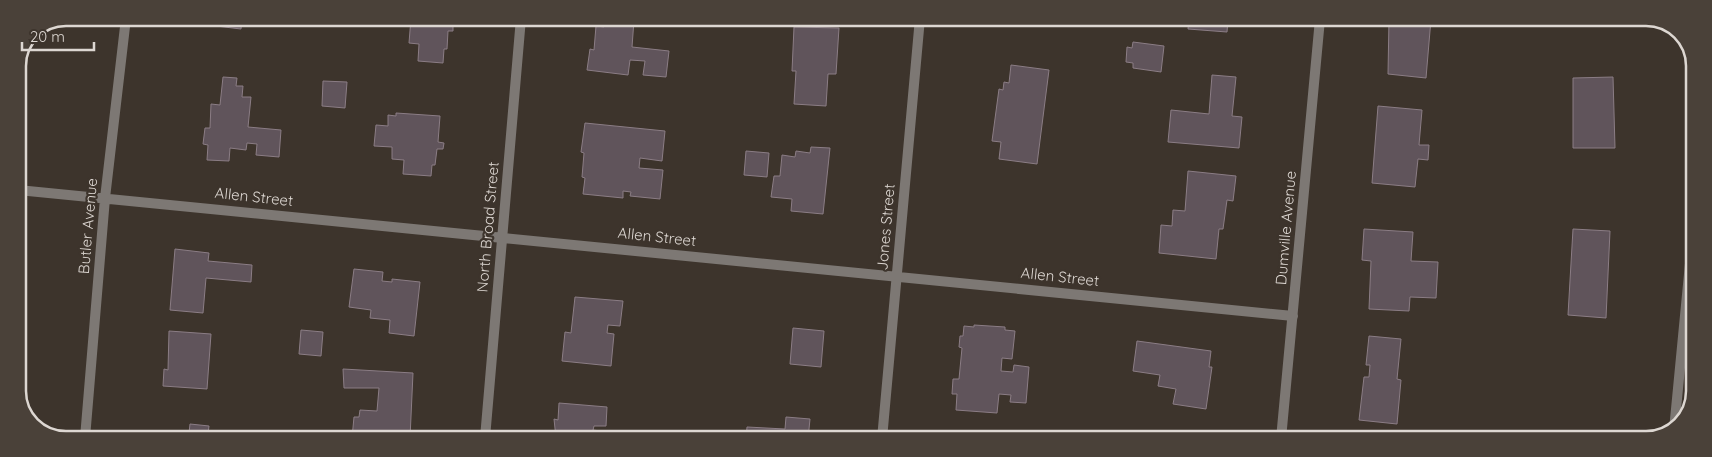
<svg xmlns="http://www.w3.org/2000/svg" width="1712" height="457" font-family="Quicksand,sans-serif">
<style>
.building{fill:#60545b;stroke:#8b7d85}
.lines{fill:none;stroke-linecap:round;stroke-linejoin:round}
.street{stroke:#7d7874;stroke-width:10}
.labels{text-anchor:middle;stroke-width:4.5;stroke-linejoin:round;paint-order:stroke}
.street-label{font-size:15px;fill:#ddd7d2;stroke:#3d342c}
.rim{fill:none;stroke:#ddd7d2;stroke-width:2.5}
</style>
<rect width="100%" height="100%" fill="#3d342c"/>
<path class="building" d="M217,18H242L241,29L216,26Z
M411,18L453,19V31H448L447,49H444L443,63L418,61L419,44L409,43Z
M605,18L634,20L632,47L669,51L666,77L643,75L645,61L630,60L628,75L587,70L590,49L594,50L596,26L604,27Z
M1016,18H1036L1035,22Z
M1189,19H1228L1227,32L1188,29Z
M1389,19H1431L1426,78L1388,74Z
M794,27L839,28L836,74H828L826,106L794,104L796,71H792Z
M1133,42L1164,46L1161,72L1133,68V63L1126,62L1127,47L1132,48Z
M1011,65L1049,70L1037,164L999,159L1001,142L992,141L999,89L1003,90L1004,82L1009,83Z
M1212,75L1236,77L1232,116L1242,117L1239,148L1168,142L1171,110L1209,114Z
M223,77L237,78L236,86H243L242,97H251L248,127L281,130L279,157L256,155L257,144L247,143L246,150L230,148L229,161L207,160L208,145L203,144L205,128H210L211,104L220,105Z
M1613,77L1615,148H1573V78Z
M323,81L347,82L345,108L322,106Z
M1378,106L1422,110L1419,145H1429L1428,160L1418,159L1415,187L1372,183Z
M396,113L440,116L438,142L444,143L443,149H437L435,165H432L431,176L403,174L404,160L392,159V147L374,146L376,125L388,126V115L396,116Z
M585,123L665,131L662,161L640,158L639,168L663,170L660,199L630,196L631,192L623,191V198L583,194L585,178L582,177L584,153L581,152Z
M811,147L830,148L823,214L791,211L792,199L771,197L774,176H780L782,155L795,157L796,151L810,153Z
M746,151L769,153L767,177L744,175Z
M1188,171L1236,176L1233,201L1227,200L1223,229H1219L1216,259L1159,253L1161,225L1172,226L1173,210L1185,211Z
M1364,229L1413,232L1411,261L1438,262L1436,298L1410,297L1409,311L1369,309L1371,261L1362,260Z
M1573,229L1610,231L1606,318L1568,315Z
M175,249L209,253L208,261L252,265L251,282L206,278L203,313L170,310Z
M354,269L383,272L382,281L392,282V279L420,282L414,336L389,333L390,320L370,318L371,310L349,307Z
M575,297L623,301L620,326L608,325L607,333L614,334L611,366L562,361L565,332L571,333Z
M974,325L1005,327V330L1015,331L1012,359L1002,358L1001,371L1013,372L1014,365L1029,367L1026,403L1010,402L1011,395L999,394L997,413L956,410L957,394H952L953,379H959L962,348L959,347L960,336H963L964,326L974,327Z
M793,328L824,331L821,367L790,364Z
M301,330L323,332L321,356L299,354Z
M169,331L211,334L207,389L163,386L164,369L168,370Z
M1369,336L1401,339L1397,379L1401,380L1397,424L1359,420L1364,377H1369L1370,365H1366Z
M1137,341L1211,351L1209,367H1212L1206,409L1173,404L1176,389L1158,386L1160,375L1133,371Z
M343,369L413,373L410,438H352L354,417H359L360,410L377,411L379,388H344Z
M559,403L607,407L606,426H594L593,430L601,431V438H556L554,419L558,420Z
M786,417L810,419L808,439H746L747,427L785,429Z
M190,424L209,426L208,434L226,436V438H164L165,431L189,433Z
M956,432L1007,437L1006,439H955Z"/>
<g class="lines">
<path class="street" d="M18,190L1293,316
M1674,430L1694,222
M85,438L105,198L126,18
M485,438L521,18
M882,439L920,18
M1281,439L1320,19"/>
</g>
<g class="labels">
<g class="street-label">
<text transform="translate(254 197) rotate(6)" y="5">Allen Street</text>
<text transform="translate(88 226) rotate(-85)" y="5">Butler Avenue</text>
<text transform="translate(488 227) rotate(-85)" y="5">North Broad Street</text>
<text transform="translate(886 227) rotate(-85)" y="5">Jones Street</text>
<text transform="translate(1286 228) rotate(-85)" y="5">Dumville Avenue</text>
<text transform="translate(657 237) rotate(6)" y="5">Allen Street</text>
<text transform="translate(1060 277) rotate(6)" y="5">Allen Street</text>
</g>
</g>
<path d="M0 0H1712V457H0ZM66 26H1646A40 40 0 0 1 1686 66V391A40 40 0 0 1 1646 431H66A40 40 0 0 1 26 391V66A40 40 0 0 1 66 26Z" fill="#4a4139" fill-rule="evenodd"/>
<path class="rim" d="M66 26H1646A40 40 0 0 1 1686 66V391A40 40 0 0 1 1646 431H66A40 40 0 0 1 26 391V66A40 40 0 0 1 66 26Z"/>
<path d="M22 42v8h72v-8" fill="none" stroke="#ddd7d2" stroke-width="2.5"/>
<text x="30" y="42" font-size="15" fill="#ddd7d2" stroke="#3d342c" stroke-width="4" paint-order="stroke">20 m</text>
</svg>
